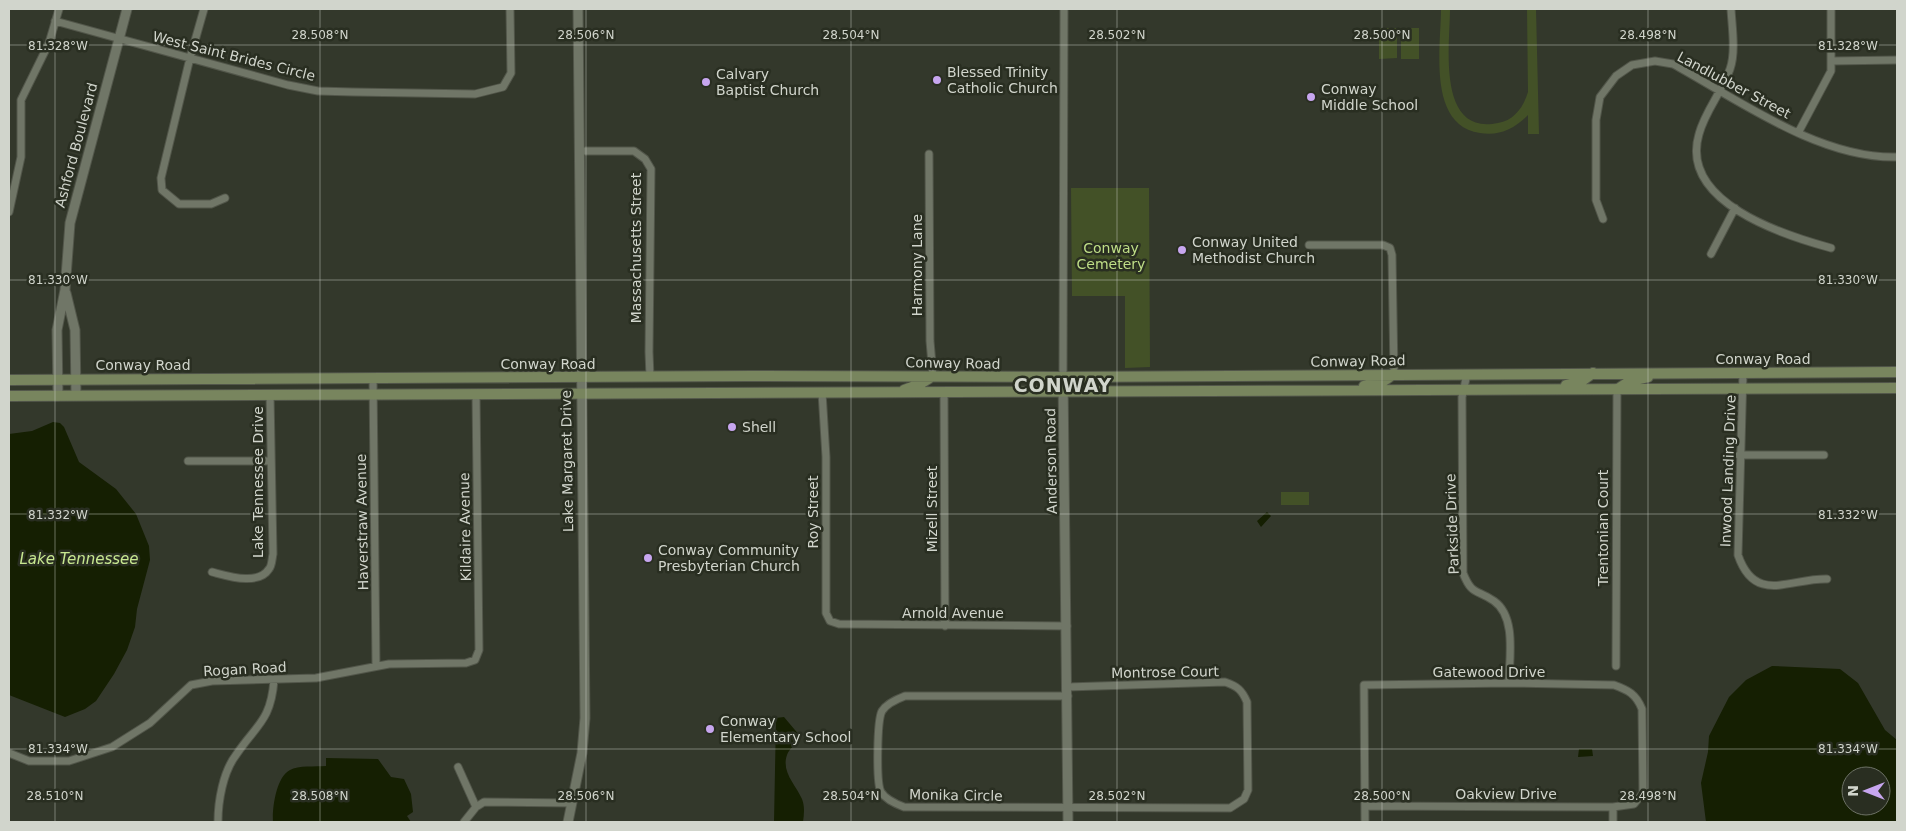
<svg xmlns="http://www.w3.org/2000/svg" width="1906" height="831" font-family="'DejaVu Sans',sans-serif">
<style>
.green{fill:#435127}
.water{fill:#151f02;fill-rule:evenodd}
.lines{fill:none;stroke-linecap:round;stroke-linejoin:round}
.minor-casing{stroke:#52564a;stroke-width:9}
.tertiary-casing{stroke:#52564a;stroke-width:11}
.secondary-casing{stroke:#52564a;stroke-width:12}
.minor{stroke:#707667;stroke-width:7}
.tertiary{stroke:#707667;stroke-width:9}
.secondary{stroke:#78855e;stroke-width:10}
.ticks{fill:none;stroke:#d1d5cc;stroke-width:1;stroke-opacity:0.45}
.poi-dot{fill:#c7a6ef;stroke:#292e21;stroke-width:2}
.labels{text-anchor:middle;stroke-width:5;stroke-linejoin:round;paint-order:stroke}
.street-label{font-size:14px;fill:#d1d5cc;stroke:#292e21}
.poi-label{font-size:14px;fill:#d1d5cc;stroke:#292e21;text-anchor:start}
.park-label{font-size:14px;fill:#bfde87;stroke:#292e21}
.water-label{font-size:15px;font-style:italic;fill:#c7e790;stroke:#292e21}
.district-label{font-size:19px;font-weight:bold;letter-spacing:1px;fill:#d1d5cc;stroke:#292e21}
.ticks-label{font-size:12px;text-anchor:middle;fill:#d1d5cc;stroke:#292e21;stroke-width:5;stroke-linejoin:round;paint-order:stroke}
</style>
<rect width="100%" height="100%" fill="#33382b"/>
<path class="green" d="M1441,9H1450C1450,44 1436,136 1498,123C1514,120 1523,108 1528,92L1527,9H1536L1539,134H1528V115C1514,129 1500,136 1480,133C1427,125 1441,47 1441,9Z
M1379,28H1397V58L1379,59Z
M1401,28H1419V59H1401Z
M1071,188H1149L1150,367L1125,368V296H1072Z
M1281,492H1309V505H1281Z"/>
<path class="water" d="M53,422L60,423L64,427L79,462L116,489L136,514L149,546L150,560L137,609L135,627L127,650L114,674L96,701L85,709L65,717L9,695V434L32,431Z
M1267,512L1271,516L1261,527L1257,521Z
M1772,666L1840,669L1858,683L1885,730L1897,740V822H1706L1701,783L1708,752L1709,736L1729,697L1746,680ZM1851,776H1881V806H1851Z
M784,717L800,736C798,744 789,748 787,755C781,772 796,785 802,799C805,807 804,814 803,822H774L776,718Z
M1579,749H1592L1593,756L1578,757Z
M326,758L378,759L391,777L404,779L411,794L413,812L407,816L411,822H273C272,809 276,777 290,770C298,765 316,767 326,766Z"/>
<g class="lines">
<g class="minor-casing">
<path id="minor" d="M204,9L190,58L161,178L162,190L179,204H211L225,198
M1731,9C1732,27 1736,52 1730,69C1722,92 1705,111 1699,134C1679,202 1783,235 1831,248
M55,21L288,85L318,91L353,92L475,94L503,87L511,73L510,9
M1831,61L1897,60
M1798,133L1831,71V9
M579,151H634L645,159L651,169L649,352L650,377
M929,154L930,341L933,376
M9,212L21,157V100L49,43L59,9
M1603,219L1596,200V120L1600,97L1616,76L1632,65L1655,61L1673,64C1740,101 1820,159 1897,157
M1309,245H1383L1390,248L1392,255L1394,374
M1711,254L1735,208
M1743,373L1738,555C1755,605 1790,578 1827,579
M1467,374L1462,397L1463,573C1472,596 1477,589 1494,601C1517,617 1509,659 1509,683
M1063,377L1064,9
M373,378L376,666
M822,392L826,457V613L830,621L839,624L1067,626
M944,393L945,626
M1739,455H1824
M188,461H271
M212,572C228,576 258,586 269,569C272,566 272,558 273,554L270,394
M1616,666L1617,389
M1067,687L1225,682C1237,686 1242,690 1247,702L1248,790L1244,799L1230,808L904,807C896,804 886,800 881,792C876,783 877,720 882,711C887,703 897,699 905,696H1068
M9,753L29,761H69L112,747L150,723L191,685L212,681L316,678L389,664L466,663L475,660L479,650L476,394
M458,767L476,807
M1613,807V822
M218,822C218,801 223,772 236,755C256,725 271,721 274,680
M464,822L476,807L484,802L572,803
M1365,822L1364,685L1509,683L1614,685C1628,690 1636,694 1642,709L1643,793L1634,804L1613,807L1365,806"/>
</g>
<g class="tertiary-casing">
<path id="tertiary" d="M66,293L75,330L76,395
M1063,377L1068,822
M58,396L57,330L65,290L70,223L127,9
M568,822L582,753L585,718L578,9"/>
</g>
<g class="secondary-casing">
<path id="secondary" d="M9,380L748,376L1063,377L1897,372
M1566,385L1582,381L1593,373
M1364,386L1382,382L1394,374
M1618,389L1630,381L1648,377
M904,390L920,384L933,376
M9,396L1897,388"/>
</g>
<use href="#minor" class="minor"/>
<use href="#tertiary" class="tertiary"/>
<use href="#secondary" class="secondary"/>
</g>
<path class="ticks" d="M55,9V822M320,9V822M586,9V822M851,9V822M1117,9V822M1382,9V822M1648,9V822M9,45H1897M9,280H1897M9,514H1897M9,749H1897"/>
<g class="poi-dot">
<circle cx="937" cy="80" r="5"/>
<circle cx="706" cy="82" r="5"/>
<circle cx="1311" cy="97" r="5"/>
<circle cx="1182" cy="250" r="5"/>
<circle cx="732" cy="427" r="5"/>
<circle cx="648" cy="558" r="5"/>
<circle cx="710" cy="729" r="5"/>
</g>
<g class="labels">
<g class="street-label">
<text transform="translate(234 56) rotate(14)" y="5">West Saint Brides Circle</text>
<text transform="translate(1734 85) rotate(28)" y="5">Landlubber Street</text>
<text transform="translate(76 145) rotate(-75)" y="5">Ashford Boulevard</text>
<text transform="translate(636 248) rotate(-90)" y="5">Massachusetts Street</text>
<text transform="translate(917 265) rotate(-90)" y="5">Harmony Lane</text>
<text x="1763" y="364">Conway Road</text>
<text transform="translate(1358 361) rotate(-1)" y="5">Conway Road</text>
<text transform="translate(953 363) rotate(1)" y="5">Conway Road</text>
<text x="548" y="369">Conway Road</text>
<text x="143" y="370">Conway Road</text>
<text transform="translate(567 461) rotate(-91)" y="5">Lake Margaret Drive</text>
<text transform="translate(1051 461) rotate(-91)" y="5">Anderson Road</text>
<text transform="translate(1728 471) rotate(-88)" y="5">Inwood Landing Drive</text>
<text transform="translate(258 482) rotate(-90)" y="5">Lake Tennessee Drive</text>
<text transform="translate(932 509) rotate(-90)" y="5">Mizell Street</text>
<text transform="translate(813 512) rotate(-90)" y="5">Roy Street</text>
<text transform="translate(362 522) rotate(-91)" y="5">Haverstraw Avenue</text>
<text transform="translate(1452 524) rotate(-92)" y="5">Parkside Drive</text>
<text transform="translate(465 527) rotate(-91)" y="5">Kildaire Avenue</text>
<text transform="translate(1603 528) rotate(-90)" y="5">Trentonian Court</text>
<text x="953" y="618">Arnold Avenue</text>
<text transform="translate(245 669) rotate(-3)" y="5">Rogan Road</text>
<text transform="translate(1165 672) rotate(-1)" y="5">Montrose Court</text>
<text x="1489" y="677">Gatewood Drive</text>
<text x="1506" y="799">Oakview Drive</text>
<text transform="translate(956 795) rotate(1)" y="5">Monika Circle</text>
</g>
<g class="poi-label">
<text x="947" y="77">Blessed Trinity<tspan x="947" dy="16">Catholic Church</tspan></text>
<text x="716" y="79">Calvary<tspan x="716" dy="16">Baptist Church</tspan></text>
<text x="1321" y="94">Conway<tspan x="1321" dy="16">Middle School</tspan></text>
<text x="1192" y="247">Conway United<tspan x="1192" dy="16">Methodist Church</tspan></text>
<text x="742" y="432">Shell</text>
<text x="658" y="555">Conway Community<tspan x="658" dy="16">Presbyterian Church</tspan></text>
<text x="720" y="726">Conway<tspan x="720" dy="16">Elementary School</tspan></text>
</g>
<g class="park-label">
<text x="1111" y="253">Conway<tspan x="1111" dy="16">Cemetery</tspan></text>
</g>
<g class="water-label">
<text x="79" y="564">Lake Tennessee</text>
</g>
<g class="district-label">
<text x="1063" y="392">CONWAY</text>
</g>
</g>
<g class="ticks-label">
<text x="320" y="39">28.508°N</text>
<text x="586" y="39">28.506°N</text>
<text x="851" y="39">28.504°N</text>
<text x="1117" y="39">28.502°N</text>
<text x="1382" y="39">28.500°N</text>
<text x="1648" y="39">28.498°N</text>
<text x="1848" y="50">81.328°W</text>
<text x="58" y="50">81.328°W</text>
<text x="1848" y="284">81.330°W</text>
<text x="58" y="284">81.330°W</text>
<text x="1848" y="519">81.332°W</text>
<text x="58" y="519">81.332°W</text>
<text x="1848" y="753">81.334°W</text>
<text x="58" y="753">81.334°W</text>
<text x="55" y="800">28.510°N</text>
<text x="320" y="800">28.508°N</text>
<text x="586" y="800">28.506°N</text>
<text x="851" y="800">28.504°N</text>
<text x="1117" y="800">28.502°N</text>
<text x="1382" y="800">28.500°N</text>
<text x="1648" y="800">28.498°N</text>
</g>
<rect width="1906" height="831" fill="none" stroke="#d1d5cc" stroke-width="20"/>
<g transform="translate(1866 791) rotate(270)"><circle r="24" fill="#292e21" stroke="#6c7165"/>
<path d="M0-4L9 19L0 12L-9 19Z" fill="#c7a6ef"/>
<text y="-8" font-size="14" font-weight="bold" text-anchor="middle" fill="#d1d5cc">N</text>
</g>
</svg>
